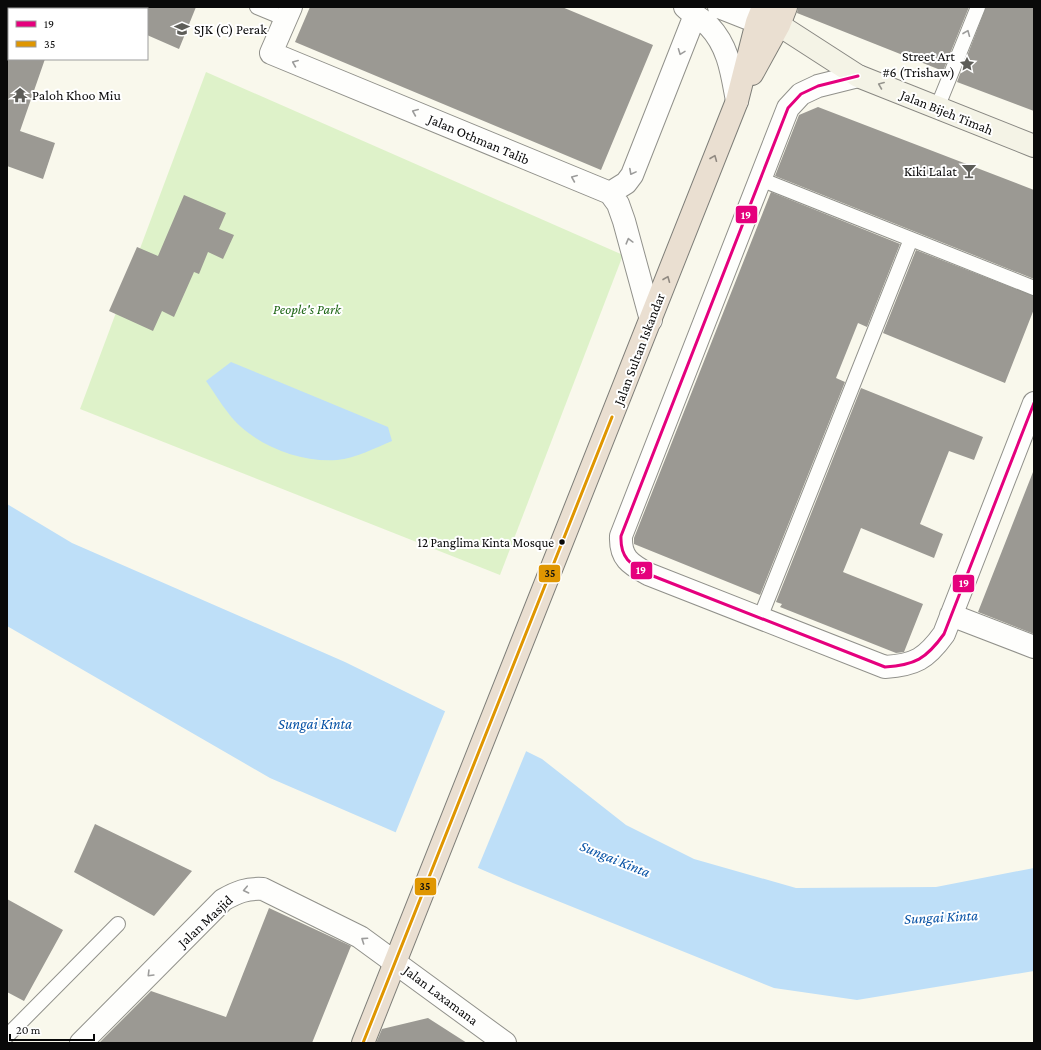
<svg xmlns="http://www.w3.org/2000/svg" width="1041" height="1050" font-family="'Crimson Pro',serif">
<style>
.green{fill:#def2c9}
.water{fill:#bedff8}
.pier{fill:#f9f8ec}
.building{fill:#9b9993}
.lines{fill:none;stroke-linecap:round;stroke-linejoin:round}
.lane-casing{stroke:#91918b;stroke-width:16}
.street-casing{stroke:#91918b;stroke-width:24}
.secondary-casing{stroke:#888782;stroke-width:24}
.highway-casing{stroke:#7e7e78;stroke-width:24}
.lane{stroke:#fefefc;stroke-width:14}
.street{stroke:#fefefc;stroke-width:22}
.secondary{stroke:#f4f3e6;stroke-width:22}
.highway{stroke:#eadfd1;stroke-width:22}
.bus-1-casing{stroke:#fff;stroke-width:6}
.bus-2-casing{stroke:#fff;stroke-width:6}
.bus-1{stroke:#e5007d;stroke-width:3}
.bus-2{stroke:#df9601;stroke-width:3}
.oneway{stroke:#9c9c9b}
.oneway2{stroke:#96958e}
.oneway3{stroke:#908981}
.bus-dot{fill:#090909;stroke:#fff;stroke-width:1.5}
.labels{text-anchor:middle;stroke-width:4;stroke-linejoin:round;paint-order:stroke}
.bus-label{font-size:13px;fill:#090909;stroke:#fff;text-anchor:end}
.poi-label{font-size:14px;fill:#090909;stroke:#fff;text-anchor:start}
.street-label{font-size:14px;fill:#090909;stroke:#fff}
.park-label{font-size:14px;font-style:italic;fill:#1e6615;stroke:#fff}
.water-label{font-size:15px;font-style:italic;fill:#0853a6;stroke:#fff}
.line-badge{stroke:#fff;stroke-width:1.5}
.badge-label{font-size:11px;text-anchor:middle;font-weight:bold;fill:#fff}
.pale-badge-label{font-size:11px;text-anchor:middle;font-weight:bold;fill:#111}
</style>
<rect width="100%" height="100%" fill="#f9f8ec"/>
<path class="green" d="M206,72L623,255L500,575L80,409Z"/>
<path class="water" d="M231,362L388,427L392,441C375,448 356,458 337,460C299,463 252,444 229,414C220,403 214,392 206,381Z
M7,504L72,543L345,662L542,759L626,825L694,859L796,888L936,887L1034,868V971L857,1000L774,988L513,883L270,778L7,626Z"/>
<path class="pier" d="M446,709L527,749L477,870L395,834Z"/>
<path class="building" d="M147,7H196L179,49L147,35Z
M310,7H562L653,45L601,170L295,42Z
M798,7H969L943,71L797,13Z
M986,7H1034V111L957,82Z
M7,59H45L20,131L55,143L43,179L7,166Z
M818,107L1034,190V279L775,176L799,115Z
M771,192L900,244L867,327L858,323L836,378L845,382L760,595L634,544V538Z
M184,195L226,213L219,229L234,235L223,259L208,252L199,274L194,272L174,317L162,311L153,331L109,311L137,247L158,256Z
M916,250L1034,296V309L1005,383L883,333Z
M861,388L983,437L974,460L949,451L920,524L943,534L934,558L861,528L843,572L923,604L904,652L896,653L780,607L782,604L776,602Z
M1033,472H1034V634L978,612Z
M95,824L192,871L154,916L74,872Z
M7,899L63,930L24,1001L7,992Z
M269,908L351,946L312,1043H99L151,991L226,1017Z
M428,1018L467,1043H376L382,1029Z"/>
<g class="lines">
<g class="lane-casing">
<path id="lane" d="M257,7L286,19
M937,108L978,7
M760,179L1034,288
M760,618L911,239
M7,1036L118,924"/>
</g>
<g class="street-casing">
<path id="street" d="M291,7L271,53L610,193L618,204L624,221L651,320
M685,7C692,14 702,19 709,26C729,47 732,74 737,101
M719,7L757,22
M858,76L818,86L801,94L788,108L621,536C620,558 630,564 648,574L885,667C915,665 926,659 944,634L1034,403
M610,193L626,183L632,175L695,15
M951,615L1034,647
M81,1043L223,900C237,892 247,888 263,889L360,937L505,1043"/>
</g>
<g class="secondary-casing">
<path id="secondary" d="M779,25L858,76L1034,146"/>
</g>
<g class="highway-casing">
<path id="highway" d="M752,74L779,25L786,7
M363,1043L737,101L757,22L763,7"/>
</g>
<use href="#lane" class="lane"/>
<use href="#street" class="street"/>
<use href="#secondary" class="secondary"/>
<use href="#highway" class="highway"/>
<g class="bus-1-casing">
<path id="bus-1" d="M858,76L818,86L801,94L788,108L621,536C620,558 630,564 648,574L885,667C915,665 926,659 944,634L1034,403"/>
</g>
<g class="bus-2-casing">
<path id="bus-2" d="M363,1043L612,417"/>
</g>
<use href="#bus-1" class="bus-1"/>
<use href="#bus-2" class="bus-2"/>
</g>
<defs><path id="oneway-chevron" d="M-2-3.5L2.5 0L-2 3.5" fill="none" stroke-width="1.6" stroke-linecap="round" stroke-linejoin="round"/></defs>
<g class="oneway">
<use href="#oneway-chevron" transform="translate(967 33) rotate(-68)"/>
<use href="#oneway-chevron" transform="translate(681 52) rotate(111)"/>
<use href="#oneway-chevron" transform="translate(295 63) rotate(-158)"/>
<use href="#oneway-chevron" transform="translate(415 112) rotate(-157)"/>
<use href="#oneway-chevron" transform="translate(632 172) rotate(118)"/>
<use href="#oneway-chevron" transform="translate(574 178) rotate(-157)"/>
<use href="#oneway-chevron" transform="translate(629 241) rotate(-105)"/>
<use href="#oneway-chevron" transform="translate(246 890) rotate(168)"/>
<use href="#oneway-chevron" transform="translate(364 940) rotate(-146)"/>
<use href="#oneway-chevron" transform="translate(150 974) rotate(135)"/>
</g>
<use class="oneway2" href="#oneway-chevron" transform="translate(881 85) rotate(-158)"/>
<g class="oneway3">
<use href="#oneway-chevron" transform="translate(714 158) rotate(-68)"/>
<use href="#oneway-chevron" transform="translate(667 279) rotate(-68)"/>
</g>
<defs>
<g id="school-bare" transform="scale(1.2)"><path d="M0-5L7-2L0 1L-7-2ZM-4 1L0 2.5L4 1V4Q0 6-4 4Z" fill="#5d5d58" stroke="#fff" stroke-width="2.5" paint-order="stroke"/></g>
<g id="sight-bare" transform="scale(1.2)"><path d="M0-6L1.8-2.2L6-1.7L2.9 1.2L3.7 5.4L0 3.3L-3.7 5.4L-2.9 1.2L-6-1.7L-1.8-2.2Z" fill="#5d5d58" stroke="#fff" stroke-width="2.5" paint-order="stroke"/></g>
<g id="temple-bare" transform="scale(1.2)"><path d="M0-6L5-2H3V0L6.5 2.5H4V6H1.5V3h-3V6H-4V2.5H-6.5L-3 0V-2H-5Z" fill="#5d5d58" stroke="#fff" stroke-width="2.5" paint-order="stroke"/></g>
<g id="bar-bare" transform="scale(1.2)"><path d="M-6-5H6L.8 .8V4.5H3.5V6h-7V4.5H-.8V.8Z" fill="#5d5d58" stroke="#fff" stroke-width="2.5" paint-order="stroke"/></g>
</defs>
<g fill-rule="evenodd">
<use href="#school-bare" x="182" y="29"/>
<use href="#sight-bare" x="967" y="64"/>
<use href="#temple-bare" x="20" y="95"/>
<use href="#bar-bare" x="969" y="171"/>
</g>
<circle class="bus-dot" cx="562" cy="542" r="3.5"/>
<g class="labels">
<g class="bus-label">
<text x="554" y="547">12 Panglima Kinta Mosque</text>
</g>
<g class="poi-label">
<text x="194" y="34">SJK (C) Perak</text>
<text x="955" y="61" text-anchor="end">Street Art<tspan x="955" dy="16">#6 (Trishaw)</tspan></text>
<text x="32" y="100">Paloh Khoo Miu</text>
<text x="957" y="176" text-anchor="end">Kiki Lalat</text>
</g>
<g class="street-label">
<text transform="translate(947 112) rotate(22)" y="5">Jalan Bijeh Timah</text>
<text transform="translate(479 139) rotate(23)" y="5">Jalan Othman Talib</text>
<text transform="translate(639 349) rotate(-69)" y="5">Jalan Sultan Iskandar</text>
<text transform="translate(205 921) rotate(-43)" y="5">Jalan Masjid</text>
<text transform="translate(441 995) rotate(37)" y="5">Jalan Laxamana</text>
</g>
<g class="park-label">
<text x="307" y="314">People's Park</text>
</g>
<g class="water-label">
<text x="315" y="729">Sungai Kinta</text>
<text transform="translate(615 859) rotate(22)" y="5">Sungai Kinta</text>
<text transform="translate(941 917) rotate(-3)" y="5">Sungai Kinta</text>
</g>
</g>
<g class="line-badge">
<rect x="735" y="205" width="23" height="19" rx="4" fill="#e5007d"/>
<rect x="630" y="561" width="23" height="19" rx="4" fill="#e5007d"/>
<rect x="538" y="564" width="23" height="19" rx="4" fill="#df9601"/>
<rect x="952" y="574" width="23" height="19" rx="4" fill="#e5007d"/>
<rect x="414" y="877" width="23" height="19" rx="4" fill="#df9601"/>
</g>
<g class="badge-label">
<text x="746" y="219">19</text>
<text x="641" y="574">19</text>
<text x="964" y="587">19</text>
</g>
<g class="pale-badge-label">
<text x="550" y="577">35</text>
<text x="425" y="890">35</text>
</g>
<rect width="1041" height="1050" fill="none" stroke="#090909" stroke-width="16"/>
<rect x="8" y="8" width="140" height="52" fill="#ffffff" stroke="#9d9d9d"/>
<rect x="16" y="21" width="20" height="6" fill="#e5007d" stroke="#9d9d9d"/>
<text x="44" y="28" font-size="12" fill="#090909">19</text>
<rect x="16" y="41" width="20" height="6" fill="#df9601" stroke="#9d9d9d"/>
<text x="44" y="48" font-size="12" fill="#090909">35</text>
<path d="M10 1034v6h84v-6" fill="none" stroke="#090909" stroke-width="2"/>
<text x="16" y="1034" font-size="12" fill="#090909" stroke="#ffffff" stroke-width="3" paint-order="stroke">20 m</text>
</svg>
